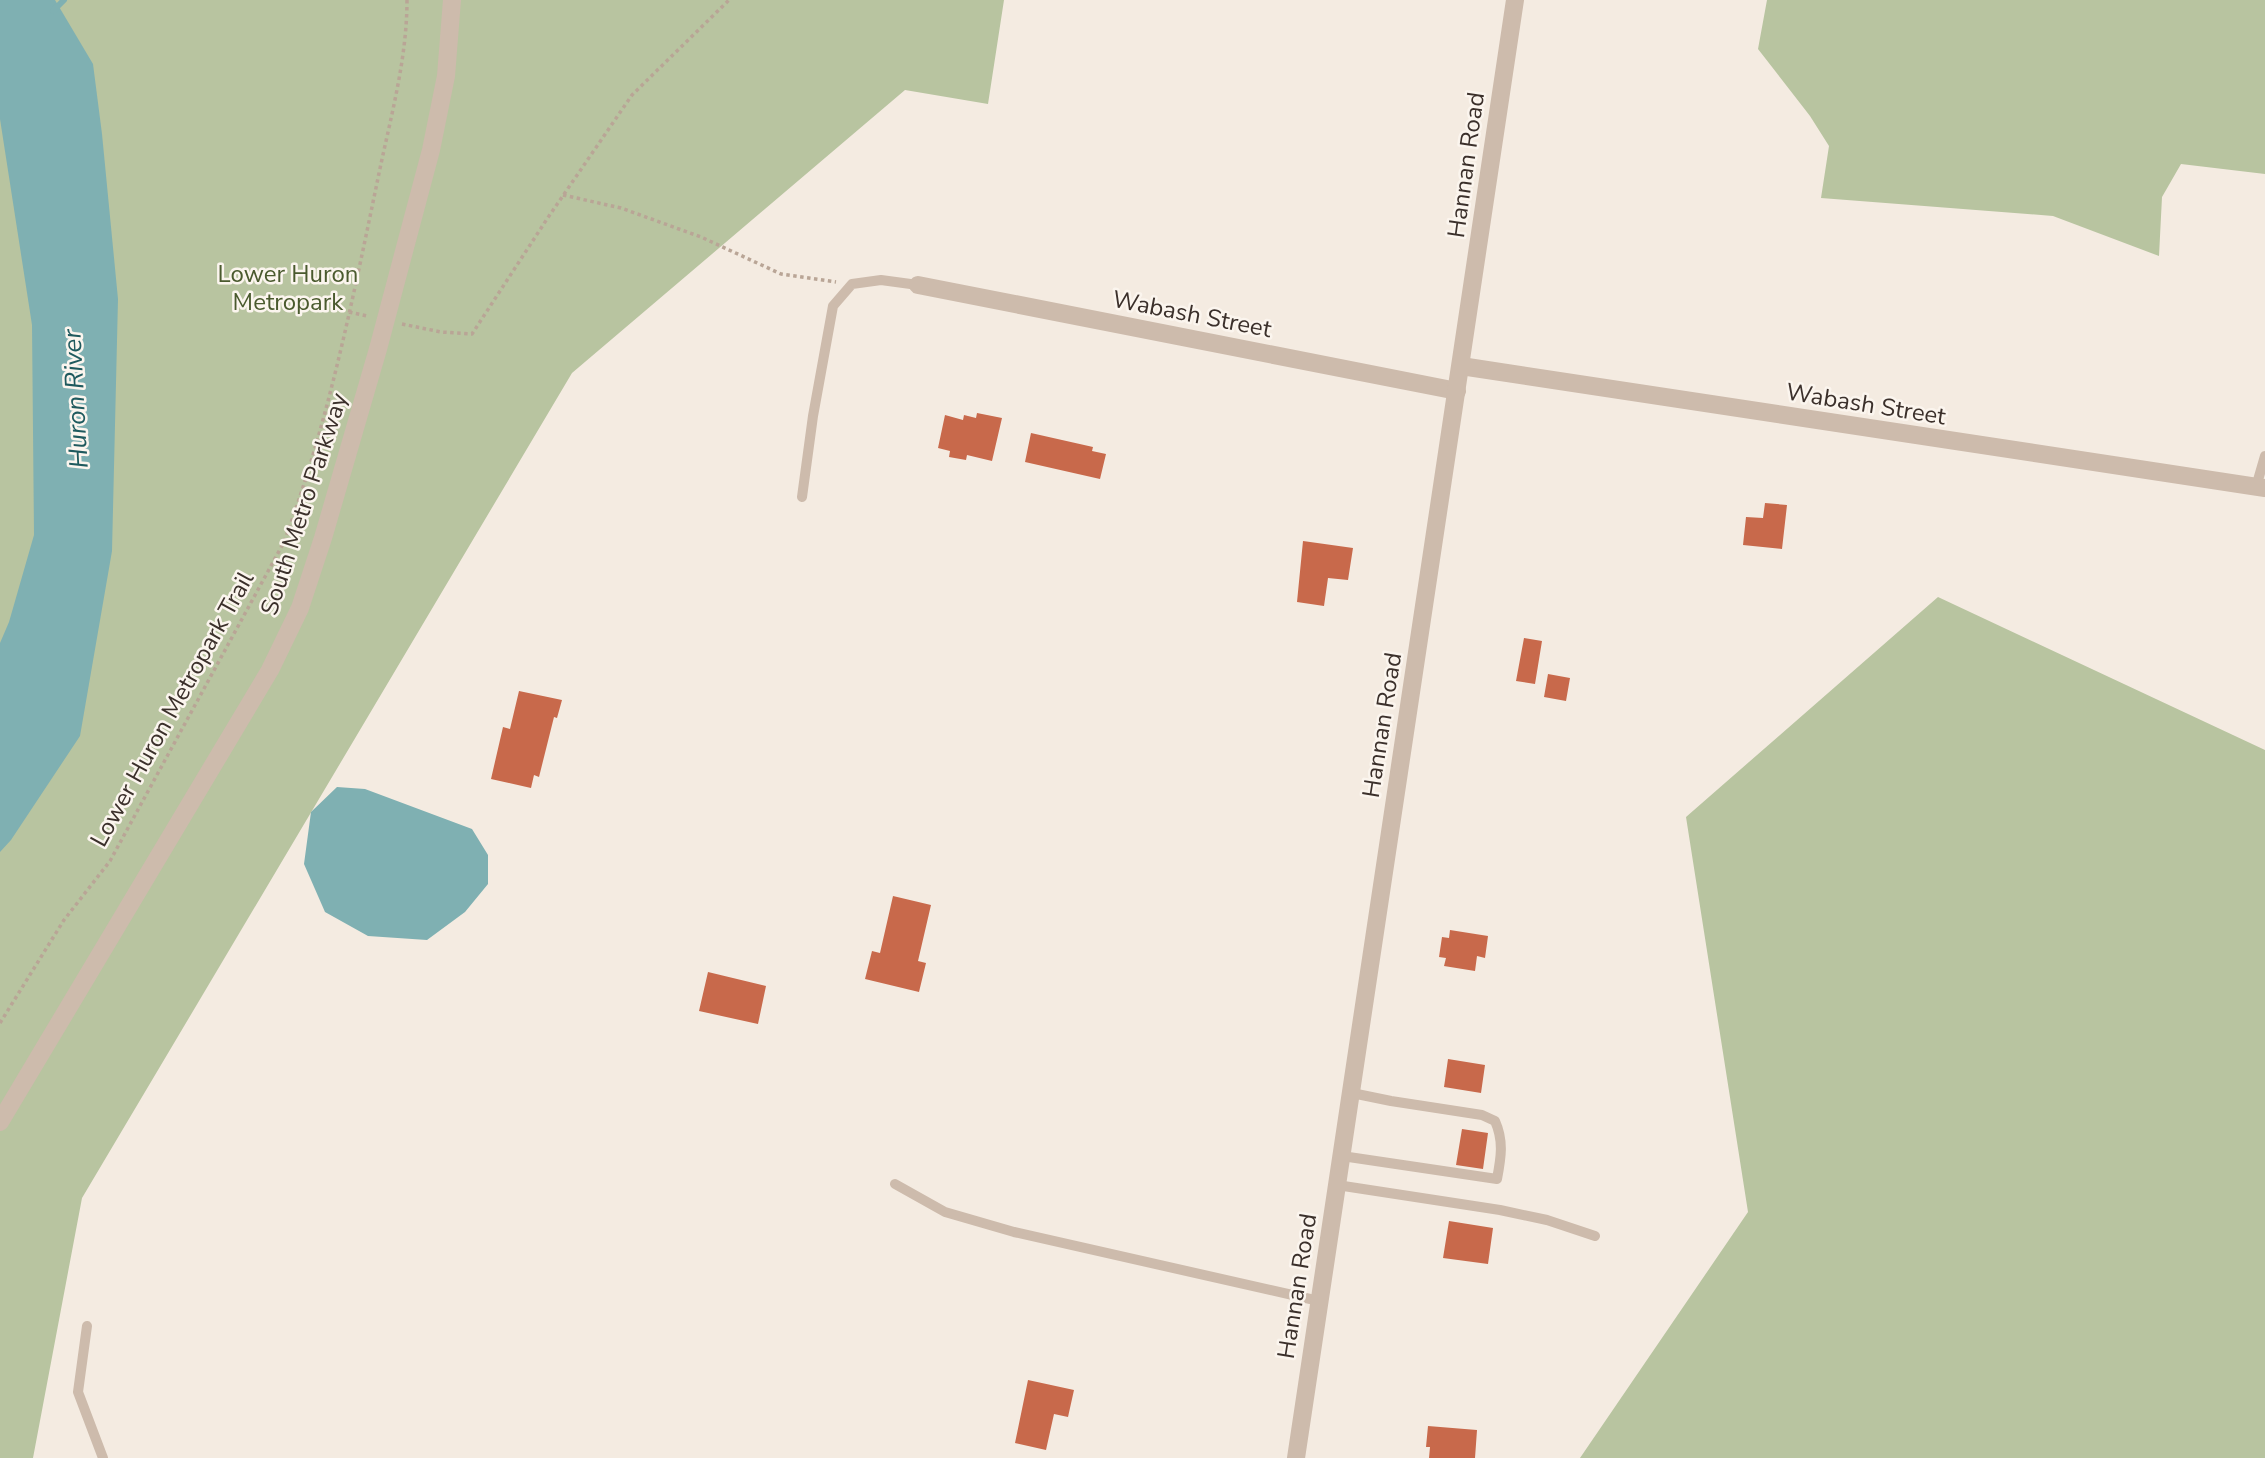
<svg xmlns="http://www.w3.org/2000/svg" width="2265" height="1458" font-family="'Nunito Sans',sans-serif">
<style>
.green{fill:#b8c4a0}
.water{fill:#7fb0b2}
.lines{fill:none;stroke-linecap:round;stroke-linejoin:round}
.stream{stroke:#7fb0b2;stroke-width:6}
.building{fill:#c8694b}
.path{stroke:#b9a596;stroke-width:3.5;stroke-dasharray:3.5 3.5;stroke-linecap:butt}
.service{stroke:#cdbbac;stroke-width:10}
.minor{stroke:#cdbbac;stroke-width:18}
.tertiary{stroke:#cdbbac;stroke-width:18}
.labels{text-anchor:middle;stroke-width:5;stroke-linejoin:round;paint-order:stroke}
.street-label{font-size:24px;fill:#3b302b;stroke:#fbf5ee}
.park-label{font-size:24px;fill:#4a5a2e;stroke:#fbf5ee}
.water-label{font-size:26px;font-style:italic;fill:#1f5a5e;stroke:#fbf5ee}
</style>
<rect width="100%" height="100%" fill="#f4ebe1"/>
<path class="green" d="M0,0H1004L988,104L905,90L572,373L82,1198L33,1458H0Z
M1767,0H2265V174L2181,164L2162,197L2159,256L2053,216L1821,198L1829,146L1810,116L1758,49Z
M1938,597L2265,750V1458H1580L1748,1212L1686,817Z"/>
<path class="water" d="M0,0H55L93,64L102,134L118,299L112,551L80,736L11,840L0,852V643L9,622L34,535L32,325L0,119Z
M337,787L365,789L472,829L488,855V884L465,912L427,940L368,936L325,912L304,864L311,812Z"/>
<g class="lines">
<path class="stream" d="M53,11L64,0"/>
</g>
<path class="building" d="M977,413L1002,418L992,461L967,455L966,460L949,457L950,451L938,448L945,415L963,420L964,415L976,418Z
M1031,433L1093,447L1092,451L1106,454L1100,479L1025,462Z
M1765,503L1787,505L1782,549L1743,545L1746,517L1763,518Z
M1303,541L1353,548L1348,580L1328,578L1324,606L1297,602Z
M1524,638L1542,641L1535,684L1516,681Z
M1548,674L1570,678L1566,701L1544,697Z
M519,691L562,700L557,718L554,717L539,777L534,775L531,788L491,779L503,727L510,729Z
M893,896L931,905L918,961L926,963L919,992L865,979L872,951L880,953Z
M1450,930L1488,936L1485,958L1477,956L1475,971L1444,966L1446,958L1439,957L1442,937L1449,938Z
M708,972L766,986L758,1024L699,1011Z
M1448,1059L1485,1065L1481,1093L1444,1087Z
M1462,1129L1488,1133L1483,1169L1456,1165Z
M1449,1221L1493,1228L1488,1264L1443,1258Z
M1028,1380L1074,1390L1068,1417L1054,1414L1046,1450L1015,1443Z
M1428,1426L1477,1430L1475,1458H1429L1430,1447H1426Z"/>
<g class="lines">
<path class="path" d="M563,195L621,208L701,237L781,274L836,282
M349,312L367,316
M402,324L441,332L472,334L547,219L632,95L729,0
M0,1023L64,920L110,861L284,542C327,427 352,303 377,183C389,123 407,62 407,0"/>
<path class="service" d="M2256,487L2265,456
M802,497L813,416L833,306L852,284L881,280L918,285
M1342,1156L1497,1179C1501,1158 1504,1141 1495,1121L1482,1115L1391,1101L1352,1093
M895,1184L945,1212L1014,1232L1319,1301
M1337,1185L1500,1210L1547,1220L1595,1236
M87,1326L78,1392L103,1458"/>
<path class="minor" d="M918,285L1457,391
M0,1122L270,670L300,608L323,538L378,349L431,150L446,76L452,0"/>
<path class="tertiary" d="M1461,366L2265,488
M1296,1458L1515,0"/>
</g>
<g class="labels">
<g class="street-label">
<text transform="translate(1466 165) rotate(-82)" y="8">Hannan Road</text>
<text transform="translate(1192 314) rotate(11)" y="8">Wabash Street</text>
<text transform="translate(1866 404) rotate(9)" y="8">Wabash Street</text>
<text transform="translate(304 504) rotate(-72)" y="8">South Metro Parkway</text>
<text transform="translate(172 709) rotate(-61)" y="8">Lower Huron Metropark Trail</text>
<text transform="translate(1382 725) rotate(-81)" y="8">Hannan Road</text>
<text transform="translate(1297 1286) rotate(-81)" y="8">Hannan Road</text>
</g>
<g class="park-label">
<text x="288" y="282">Lower Huron<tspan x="288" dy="28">Metropark</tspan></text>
</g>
<g class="water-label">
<text transform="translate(75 399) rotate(-93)" y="9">Huron River</text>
</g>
</g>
</svg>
